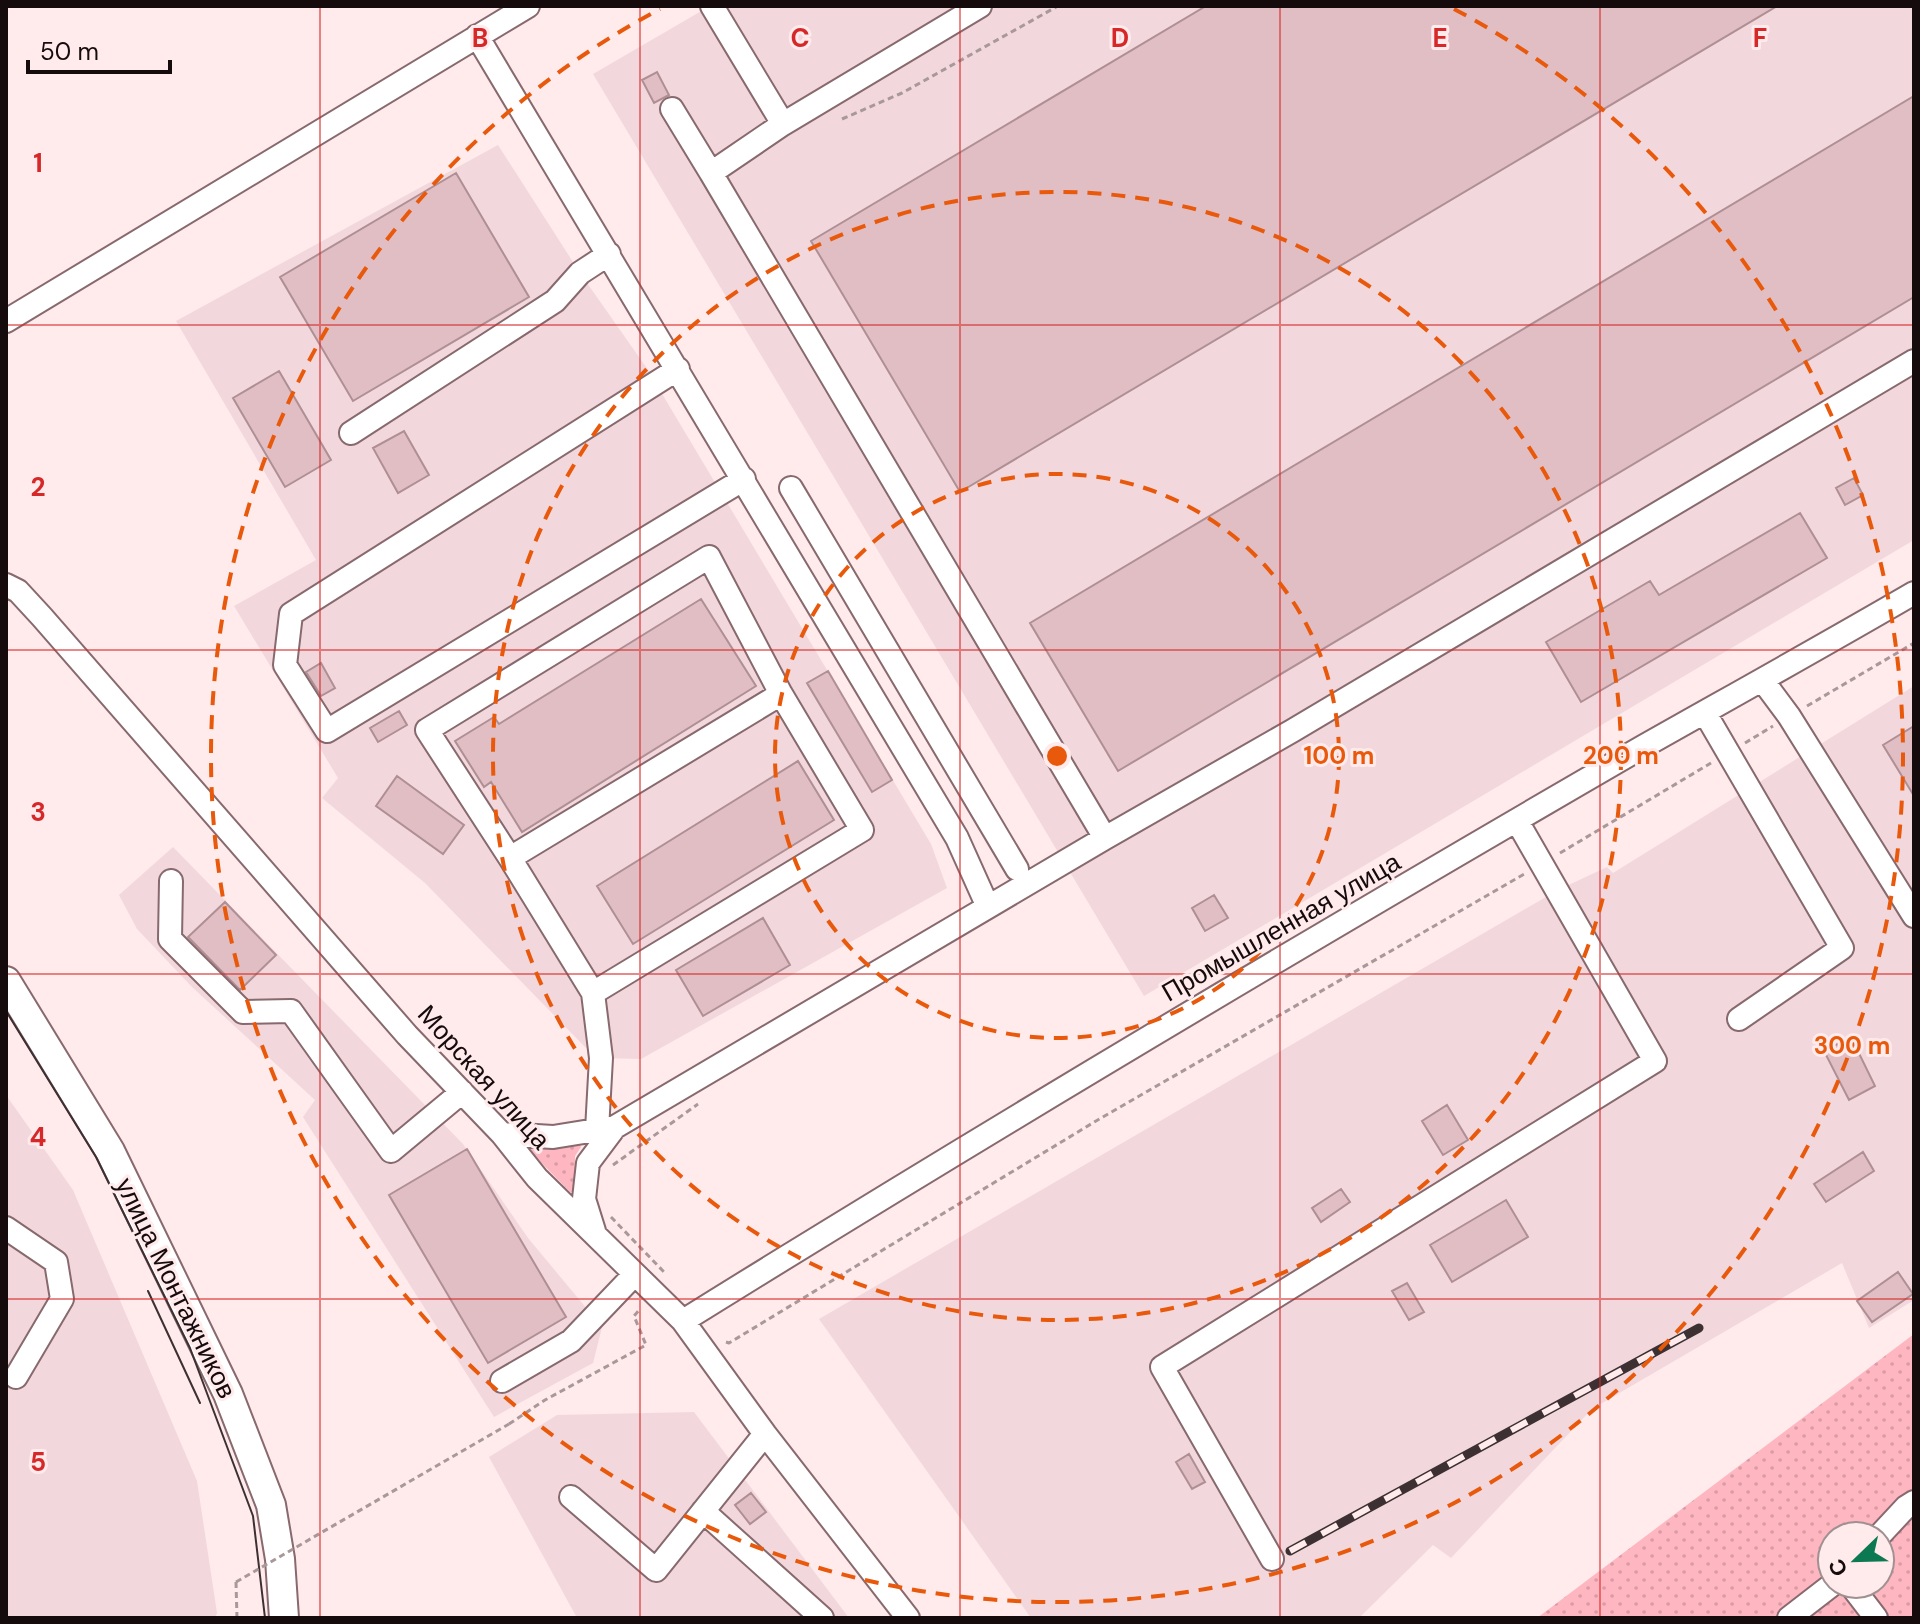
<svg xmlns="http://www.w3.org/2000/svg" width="1920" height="1624" font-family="'DM Sans',sans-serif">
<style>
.built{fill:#f2d8dc}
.grass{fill:url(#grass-dots);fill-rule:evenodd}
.building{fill:#e0bec3;stroke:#af8f94;stroke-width:2}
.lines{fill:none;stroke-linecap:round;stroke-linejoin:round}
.minor-casing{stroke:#87696e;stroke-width:26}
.major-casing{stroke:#87696e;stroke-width:32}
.path{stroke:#a9989a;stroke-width:3;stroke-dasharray:6 4;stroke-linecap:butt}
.minor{stroke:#fff;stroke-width:22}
.major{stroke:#fff;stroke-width:28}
.tram{stroke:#3d3032;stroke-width:2}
.rail-casing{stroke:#3d3032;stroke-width:9}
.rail{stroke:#ffeaec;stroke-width:6;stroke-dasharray:18;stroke-linecap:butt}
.path-bridge{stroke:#a9989a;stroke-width:3;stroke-dasharray:6 4;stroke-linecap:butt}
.grid{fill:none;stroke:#d62828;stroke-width:2;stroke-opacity:0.55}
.ring{fill:none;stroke:#e8590c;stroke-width:4;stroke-dasharray:14 10}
.labels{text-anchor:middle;stroke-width:6;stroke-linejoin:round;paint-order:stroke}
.street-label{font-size:26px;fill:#150a0c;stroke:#ffeaec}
.grid-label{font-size:26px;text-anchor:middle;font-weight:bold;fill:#d62828;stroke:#ffeaec;stroke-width:6;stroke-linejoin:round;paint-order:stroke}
.centre{fill:#e8590c;stroke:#ffeaec;stroke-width:4}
.ring-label{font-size:24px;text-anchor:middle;font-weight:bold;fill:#e8590c;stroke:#ffeaec;stroke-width:6;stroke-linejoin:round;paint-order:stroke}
</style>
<defs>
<pattern id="grass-dots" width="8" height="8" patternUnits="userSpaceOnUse" patternTransform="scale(2)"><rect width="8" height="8" fill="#feb6c1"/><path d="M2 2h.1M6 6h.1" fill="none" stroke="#d99ba5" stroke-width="1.8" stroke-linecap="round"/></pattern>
</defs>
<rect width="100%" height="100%" fill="#ffeaec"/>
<path class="built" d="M710,6H1914V540L1144,996L593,74Z
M498,145L580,273L646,367L931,844L947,888L641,1059L601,1058L585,1047L425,883L322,798L338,778L234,606L316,560L176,321Z
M1914,686V1300L1869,1328L1842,1263L1592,1409L1451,1558L1433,1545L1359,1618H1031L819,1319L1558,890L1607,867L1613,873Z
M173,847L463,1144L528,1238L602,1327L593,1363L494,1417L303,1117L315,1100L192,987L137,929L119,895Z
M6,1095L73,1190L197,1481L217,1613L215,1618H6Z
M694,1412L849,1618H577L489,1457L557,1415Z"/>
<path class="grass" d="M579,1142L581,1147L575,1156V1192H570L531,1152L530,1144L568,1147Z
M1914,1334V1618H1537ZM1832,1536H1880V1584H1832Z"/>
<path class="building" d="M1206,6H1777L960,492L811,241Z
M657,72L669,95L654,103L642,80Z
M1914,96V297L1118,771L1030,623Z
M456,173L529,297L353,401L280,277Z
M279,371L331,460L285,487L233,398Z
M404,431L429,475L398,493L373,448Z
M1854,478L1863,495L1845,505L1836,488Z
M1800,513L1827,558L1581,702L1546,642L1650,581L1659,595Z
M701,599L756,686L522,832L491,782L484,787L455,741L494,717L499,724Z
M321,663L335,688L321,696L306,672Z
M828,671L892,780L872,792L807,683Z
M399,711L407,725L378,742L370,728Z
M1914,726V796L1883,745Z
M798,761L834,820L633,944L597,886Z
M397,776L464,825L443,854L376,806Z
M1214,895L1228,918L1205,931L1192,908Z
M225,902L276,955L240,990L188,937Z
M763,918L790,965L703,1016L676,970Z
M1851,1037L1875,1086L1849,1100L1824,1051Z
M1447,1105L1468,1140L1443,1155L1422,1121Z
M467,1149L566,1317L488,1363L389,1195Z
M1863,1152L1874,1171L1826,1202L1814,1184Z
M1341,1189L1350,1202L1321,1222L1312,1208Z
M1506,1200L1528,1237L1452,1282L1430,1245Z
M1898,1272L1913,1294L1872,1322L1857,1301Z
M1407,1283L1424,1312L1409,1320L1392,1291Z
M1189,1454L1205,1482L1192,1489L1176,1462Z
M751,1493L766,1512L750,1524L735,1505Z"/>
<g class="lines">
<g class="minor-casing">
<path id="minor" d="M712,6L783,124L980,6
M477,36L957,838L988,907
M672,109L711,173
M783,124L711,173L1105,838
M6,321L528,6
M678,369L291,614L285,665L327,731L744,479
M351,433L555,301L580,273L609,254
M791,488L1017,869
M6,585L18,591L42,617L407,1035L502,1134L537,1178L683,1321L765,1434L908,1618
M1763,681L1789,716L1914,916
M1705,713L1842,948L1739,1019
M510,858L427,730L709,557L781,694L862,830L593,993
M171,881L170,939L243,1012L291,1011L391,1151L462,1092
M597,1130L601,1058L593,993L510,858L781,694
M502,1134L553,1137L615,1127L1105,838L1292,731L1914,361
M6,1228L56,1262L62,1299L16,1377
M594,1231L584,1199L588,1163L615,1127
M683,1321C998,1125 1318,935 1639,749C1731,697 1823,646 1914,593
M502,1381L571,1341L635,1274
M571,1497L656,1570L765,1434
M703,1511L822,1618
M1879,1536L1906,1507L1914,1502
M1272,1559L1162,1367L1655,1061L1517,821
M1850,1584L1876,1618
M1789,1618L1833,1584"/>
</g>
<g class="major-casing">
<path id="major" d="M6,981L110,1151L228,1394L271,1505L280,1559L284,1618"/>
</g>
<path class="path" d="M842,119L902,93L1058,6
M1807,706L1914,643
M1745,743L1773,726
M1560,853L1711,763
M613,1165L698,1104
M611,1217L664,1272
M726,1342L729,1343L1096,1121L1526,873
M509,1424L545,1400L646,1345L634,1316L640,1309
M236,1582L237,1618"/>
<use href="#minor" class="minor"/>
<use href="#major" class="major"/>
<path class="tram" d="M6,1011L96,1157L190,1348L253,1516L265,1618
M148,1291L200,1403"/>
<g class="rail-casing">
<path id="rail" d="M1290,1551L1699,1328"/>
</g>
<use href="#rail" class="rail"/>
<path class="path-bridge" d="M236,1582L509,1424"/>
</g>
<path class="grid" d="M320,6V1618M640,6V1618M960,6V1618M1280,6V1618M1600,6V1618M6,325H1914M6,650H1914M6,974H1914M6,1299H1914"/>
<g class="ring">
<circle cx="1057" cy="756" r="282"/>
<circle cx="1057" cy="756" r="564"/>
<path d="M1454 9A846 846 0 1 1 660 9"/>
</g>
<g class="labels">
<g class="street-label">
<text transform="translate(1281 927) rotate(-30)" y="9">Промышленная улица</text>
<text transform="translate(484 1077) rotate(48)" y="9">Морская улица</text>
<text transform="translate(176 1288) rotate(64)" y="9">улица Монтажников</text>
</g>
</g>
<g class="grid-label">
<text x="480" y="47">B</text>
<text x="800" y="47">C</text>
<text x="1120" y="47">D</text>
<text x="1440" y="47">E</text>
<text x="1760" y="47">F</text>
<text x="38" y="172">1</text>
<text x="38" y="496">2</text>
<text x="38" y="821">3</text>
<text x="38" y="1146">4</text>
<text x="38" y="1471">5</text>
</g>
<circle cx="1057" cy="756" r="12" class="centre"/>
<g class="ring-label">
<text x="1339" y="764">100 m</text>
<text x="1621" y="764">200 m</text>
<text x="1852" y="1054">300 m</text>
</g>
<rect width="1920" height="1624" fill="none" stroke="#150a0c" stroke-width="16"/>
<g transform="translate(1856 1560) rotate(247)"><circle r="38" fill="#ffeaec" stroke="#a19092" stroke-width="2"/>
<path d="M0-6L14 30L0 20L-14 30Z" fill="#0d7953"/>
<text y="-12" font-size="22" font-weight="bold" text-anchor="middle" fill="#150a0c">С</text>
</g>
<path d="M28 60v12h142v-12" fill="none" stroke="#150a0c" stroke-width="4"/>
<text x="40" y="60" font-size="24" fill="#150a0c" stroke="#ffeaec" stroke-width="6" paint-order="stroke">50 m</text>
</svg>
